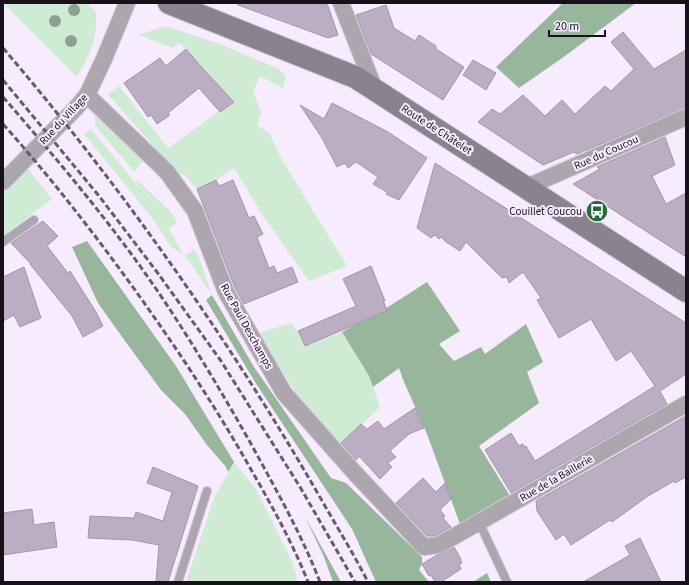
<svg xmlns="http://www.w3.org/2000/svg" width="689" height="585" font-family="'Source Sans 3',sans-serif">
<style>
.green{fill:#cfebd3}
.forest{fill:#98b69c}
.building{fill:#bbaec2;stroke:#a296a9}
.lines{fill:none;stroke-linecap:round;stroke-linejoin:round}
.lane-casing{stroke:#d3c9d9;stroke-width:10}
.street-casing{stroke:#d3c9d9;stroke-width:18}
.secondary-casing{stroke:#d3c9d9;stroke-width:24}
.lane{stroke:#aca6af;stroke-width:8}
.street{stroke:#aca6af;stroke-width:16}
.secondary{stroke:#8a828f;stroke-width:22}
.rail{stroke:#655e69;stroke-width:3;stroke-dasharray:6 3;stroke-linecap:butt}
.tree{fill:#8ca194}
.labels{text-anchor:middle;stroke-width:4;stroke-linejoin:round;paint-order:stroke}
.street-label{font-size:11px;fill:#17121a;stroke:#f7ecfd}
.poi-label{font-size:11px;fill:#17121a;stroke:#f7ecfd;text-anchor:end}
</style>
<rect width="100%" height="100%" fill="#f7ecfd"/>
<path class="green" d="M3,3H87L96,12C98,38 90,55 77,77Z
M165,26L220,44L279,69L286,77L283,88L260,76L253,93L255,96L261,112L257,125L270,134L281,158L347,266L309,281L261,213L234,168L216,180L197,189L186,176L177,172L108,95L119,86L168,148L231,103L187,49L179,43L172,48L139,35Z
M95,115L143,161L134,172L95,125Z
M91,129L138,186L136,179L170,211L177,222L169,229L183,254L171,247L153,219L84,134Z
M28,169L52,199L3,236V193Z
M194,250L198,255L212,295L185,255Z
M291,323L297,331L304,347L342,332L369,376L380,407L342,443L339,444L298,396L258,333Z
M234,462L256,489L292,561L298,582H186L214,498Z"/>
<path class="forest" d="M563,3H636L565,56L519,88L496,67Z
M87,241L176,366L234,462L228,472L226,467L207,445L185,414L161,390L125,341L98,303L72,247Z
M427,282L460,331L439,344L454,361L481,347L485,354L526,324L543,362L527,372L539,403L479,446L510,496L460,524L427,434L404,382L399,368L373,387L369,376L342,332L388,307Z
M212,295L254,367L331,478L346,483L422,557V564L419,570L429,582H376L352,529L255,382L206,300Z
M305,517L341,582H333L324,557Z
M487,573L491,582H473Z"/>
<path class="building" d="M238,3H327L338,35L328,38L238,5Z
M386,5L394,28L415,41L419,35L436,46V49L464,67L443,100L371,54L356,15Z
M623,32L654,69L686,50V108L577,154L574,152L543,165L478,122L492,109L500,114L523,95L545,116L562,100L575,114L605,86L611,91L634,69L611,42Z
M186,49L205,71L234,102L220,112L199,88L168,113L170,115L157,124L151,115L148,117L124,83L160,58L166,66Z
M473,60L496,73L486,90L463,75Z
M332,103L388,132L427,158L399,200L386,194L387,192L373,184L378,177L356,162L348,168L345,163L337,167L322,138L300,105L324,119Z
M665,137L675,165L652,176L666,204L686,193V257L573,184L600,169L597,167Z
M435,163L686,323V374L660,391L667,404L511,493L485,450L511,433L519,446L523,444L524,447L526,446L535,461L655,386L631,351L616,361L591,319L559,338L537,300L541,298L523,272L509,283L507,277L502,278L466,242L460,251L446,242L441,237L439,239L435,235L431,238L417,228Z
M216,180L219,186L233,180L249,218L254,216L263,234L257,237L269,268L274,266L277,273L292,267L298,282L244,304L235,288L197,189Z
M43,221L58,236L47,246L68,273L70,271L96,312L103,326L83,337L72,316L30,264H31L11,243Z
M371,266L385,301L383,300L387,311L305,346L298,331L356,306L343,279Z
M24,267L41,318L20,327L14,315L3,321V277Z
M415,408L424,428L409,434L390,451L396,457L388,463L392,467L380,479L359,456L356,460L341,443L361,424L367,429L378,421L384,429Z
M686,416V477L675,483L674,481L648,496L612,522L610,520L571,545L564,534L556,540L537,511L536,501Z
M153,467L198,486L168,582H156L159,545L132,540L88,538L90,516L134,518L136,512L163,521L172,492L147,483Z
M423,478L436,492L445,483L451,499L440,510L445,516L443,518L451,527L436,536H427L396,503Z
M32,509L34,525L54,522L57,547L3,555V513Z
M640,538L661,582H583L630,555L625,546Z
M454,547L461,559H460L462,563L459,565L461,569L441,582H435L431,575L429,576L422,564L437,555L443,553Z"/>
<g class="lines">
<g class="lane-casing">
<path id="lane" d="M3,242L34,220
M479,522L507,582
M178,582L207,491"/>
</g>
<g class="street-casing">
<path id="street" d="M341,3L375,90
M87,95L167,172L195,211L226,292L284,393L354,472L424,547L439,545L686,404
M3,182L75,109L87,95L104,59L127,3
M527,187L686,117"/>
</g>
<g class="secondary-casing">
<path id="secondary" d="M169,3L355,77L686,291"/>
</g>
<use href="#lane" class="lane"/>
<use href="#street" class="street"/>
<use href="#secondary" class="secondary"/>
<path class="rail" d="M3,48C121,186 226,335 317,492C334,522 352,551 368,582
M3,80L99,196L157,272L221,361L300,487L355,582
M3,97C43,143 83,190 120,239C169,303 210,372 250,442C275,488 301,533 320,582
M3,124C52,179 97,237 140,297C177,349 213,403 245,459C268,499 291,539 308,582"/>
</g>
<g class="tree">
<circle cx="74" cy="10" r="6"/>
<circle cx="55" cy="21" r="6"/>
<circle cx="71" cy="41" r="6"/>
</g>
<defs>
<g id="bus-disc" transform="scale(1.15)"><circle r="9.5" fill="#266c39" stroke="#f7ecfd"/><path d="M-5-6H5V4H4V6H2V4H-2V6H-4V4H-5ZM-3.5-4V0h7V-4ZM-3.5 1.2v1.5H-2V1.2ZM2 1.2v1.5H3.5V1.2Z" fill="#fff"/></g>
</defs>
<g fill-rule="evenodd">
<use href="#bus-disc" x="597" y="211"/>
</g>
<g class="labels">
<g class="street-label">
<text transform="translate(63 119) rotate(-47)" y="4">Rue du Village</text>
<text transform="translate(437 129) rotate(33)" y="4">Route de Châtelet</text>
<text transform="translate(606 152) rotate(-24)" y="4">Rue du Coucou</text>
<text transform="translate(247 326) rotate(61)" y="4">Rue Paul Deschamps</text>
<text transform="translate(556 478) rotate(-30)" y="4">Rue de la Baillerie</text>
</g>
<g class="poi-label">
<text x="582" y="215">Couillet Coucou</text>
</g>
</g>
<rect width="689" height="585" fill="none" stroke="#17121a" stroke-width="8"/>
<path d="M549 30v6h56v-6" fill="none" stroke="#17121a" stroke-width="2"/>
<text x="555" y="30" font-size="12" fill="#17121a" stroke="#f7ecfd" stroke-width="3" paint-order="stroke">20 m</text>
</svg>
